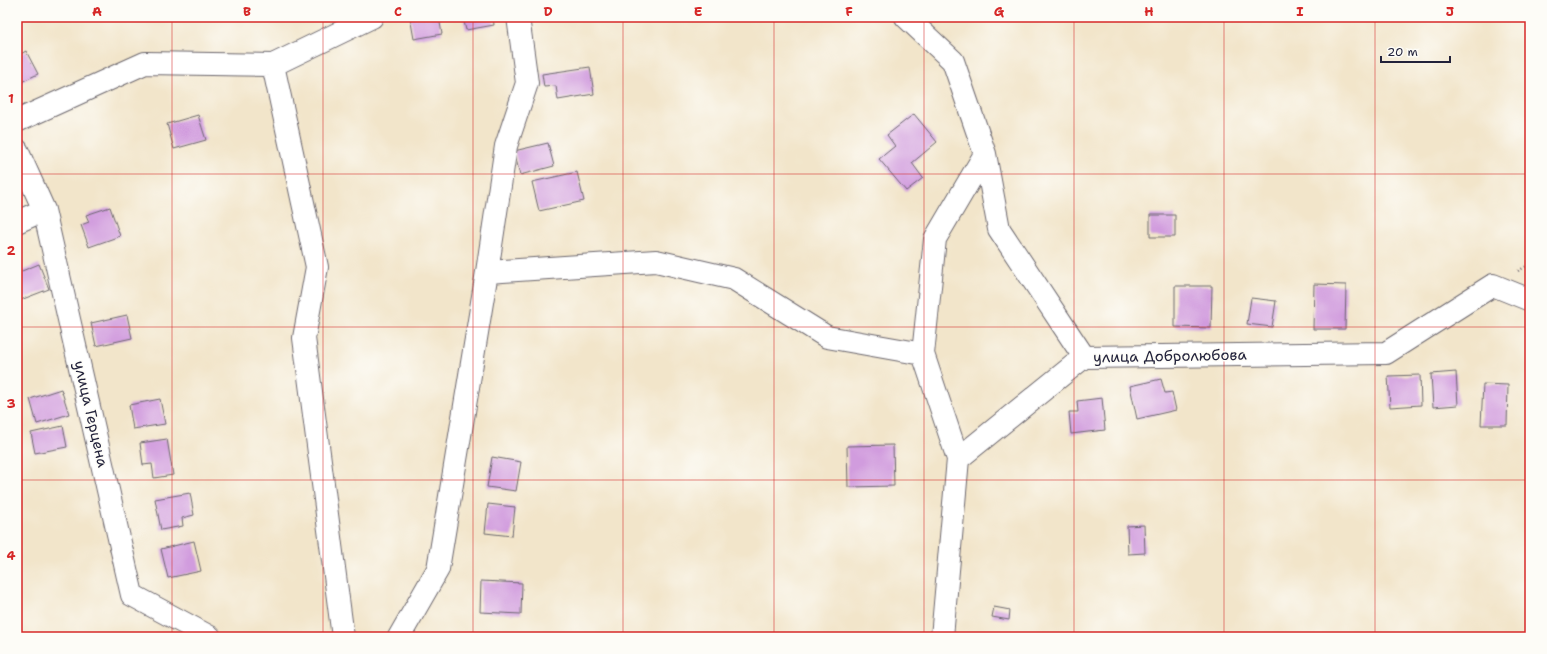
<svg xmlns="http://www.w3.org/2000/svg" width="1547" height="654" font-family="'Shantell Sans',sans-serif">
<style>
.building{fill:#d19cde}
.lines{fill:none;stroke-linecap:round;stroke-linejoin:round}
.minor-casing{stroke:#6b666d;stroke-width:24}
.path{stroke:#6b666d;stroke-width:2.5;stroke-dasharray:1 3;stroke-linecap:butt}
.minor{stroke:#fff;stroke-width:22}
.grid{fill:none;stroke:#d62828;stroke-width:1;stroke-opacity:0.55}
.labels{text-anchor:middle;stroke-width:3;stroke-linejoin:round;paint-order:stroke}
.street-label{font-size:15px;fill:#22223b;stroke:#fdfcf7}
.neatline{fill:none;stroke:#d62828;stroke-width:1.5}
.grid-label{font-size:13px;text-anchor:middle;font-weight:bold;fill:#d62828}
</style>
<rect width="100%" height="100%" fill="#fdfcf7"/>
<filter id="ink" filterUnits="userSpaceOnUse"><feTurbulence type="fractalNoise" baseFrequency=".025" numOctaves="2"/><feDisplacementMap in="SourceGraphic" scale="8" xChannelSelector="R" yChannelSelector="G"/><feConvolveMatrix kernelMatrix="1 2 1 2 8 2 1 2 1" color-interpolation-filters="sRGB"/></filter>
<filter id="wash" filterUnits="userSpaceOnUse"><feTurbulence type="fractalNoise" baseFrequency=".012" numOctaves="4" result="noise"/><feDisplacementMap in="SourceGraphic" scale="16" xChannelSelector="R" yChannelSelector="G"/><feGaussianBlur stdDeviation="0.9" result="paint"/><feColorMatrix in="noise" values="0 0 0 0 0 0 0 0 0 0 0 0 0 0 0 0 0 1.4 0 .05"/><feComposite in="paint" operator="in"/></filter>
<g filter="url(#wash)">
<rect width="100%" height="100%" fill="#f2e5ca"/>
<g id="blocks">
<path class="building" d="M410,17H439L442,34L414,39Z
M463,17H493L494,25L466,30Z
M26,51L38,74L17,84V56Z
M590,67L594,94L558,100L556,86L544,87L542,74Z
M914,114L937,142L912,163L923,178L906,191L879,159L895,146L887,135Z
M198,115L206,140L174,149L167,124Z
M548,143L554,166L520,175L514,151Z
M577,172L584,201L539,211L532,182Z
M110,207L120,236L89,247L81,225L89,222L86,215Z
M1150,215H1175V237H1150Z
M39,264L49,289L18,301L17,298V273Z
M1314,284L1346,285L1345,329H1313Z
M1175,286H1212L1211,328L1175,327Z
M1251,298L1276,301L1272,327L1247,324Z
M127,315L132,338L96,346L91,323Z
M1456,372L1458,405L1433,407L1431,374Z
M1420,375L1421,405L1390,407L1388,376Z
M1161,379L1165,393L1172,392L1176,410L1137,419L1130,386Z
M1483,384L1508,385L1507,425H1481Z
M61,389L69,414L37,424L30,399Z
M1102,398L1105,430L1071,434L1069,412H1078L1077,401Z
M160,399L165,424L133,429L129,405Z
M63,426L67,447L35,453L31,433Z
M167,439L173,475L154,478L152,464L143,465L140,443Z
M893,445L894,486L848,487L847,446Z
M492,457L521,462L516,491L487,487Z
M190,493L194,515L182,518L183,526L161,530L155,499Z
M488,504L515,507L512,536L485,533Z
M1144,525L1145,553L1128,554L1127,526Z
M194,541L201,571L168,578L161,549Z
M481,581L522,583L521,614L480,612Z
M994,607L1010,610L1009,620L992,617Z
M478,635H502V637H478Z"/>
</g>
</g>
<g filter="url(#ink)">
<use href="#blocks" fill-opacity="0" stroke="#6b666d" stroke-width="1"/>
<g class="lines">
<g class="minor-casing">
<path id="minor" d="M906,17L953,61L985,154L999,229L1084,357L1386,353L1493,285L1530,300
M273,65L317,267L304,338L343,637
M17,121L145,63L273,65L372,17
M17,150L44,210L132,595L210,637
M17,222L44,210
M487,272L656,261L734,279L827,337L923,354
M958,459L923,354L935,239L985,154
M399,637L438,569L487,272L506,146L527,83L518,17
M942,637L958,459L1084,357"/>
</g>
<path class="path" d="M1518,271L1530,264"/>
<use href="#minor" class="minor"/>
</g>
</g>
<path class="grid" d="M172,17V637M323,17V637M473,17V637M623,17V637M774,17V637M924,17V637M1074,17V637M1224,17V637M1375,17V637M17,174H1530M17,327H1530M17,480H1530"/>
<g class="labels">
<g class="street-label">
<text transform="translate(1170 356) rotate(-1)" y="5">улица Добролюбова</text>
<text transform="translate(91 414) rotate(77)" y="5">улица Герцена</text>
</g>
</g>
<rect width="1547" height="654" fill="none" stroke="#fdfcf7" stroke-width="44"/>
<path d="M1381 56v6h69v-6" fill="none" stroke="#22223b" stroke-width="2"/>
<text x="1387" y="56" font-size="12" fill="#22223b" stroke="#fdfcf7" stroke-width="3" paint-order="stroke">20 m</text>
<rect x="22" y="22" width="1503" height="610" class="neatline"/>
<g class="grid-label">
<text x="97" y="16">A</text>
<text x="247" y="16">B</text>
<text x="398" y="16">C</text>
<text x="548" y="16">D</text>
<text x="698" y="16">E</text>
<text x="849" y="16">F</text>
<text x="999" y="16">G</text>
<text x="1149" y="16">H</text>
<text x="1300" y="16">I</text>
<text x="1450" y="16">J</text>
<text x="11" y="103">1</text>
<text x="11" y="255">2</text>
<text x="11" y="408">3</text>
<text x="11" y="560">4</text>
</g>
</svg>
